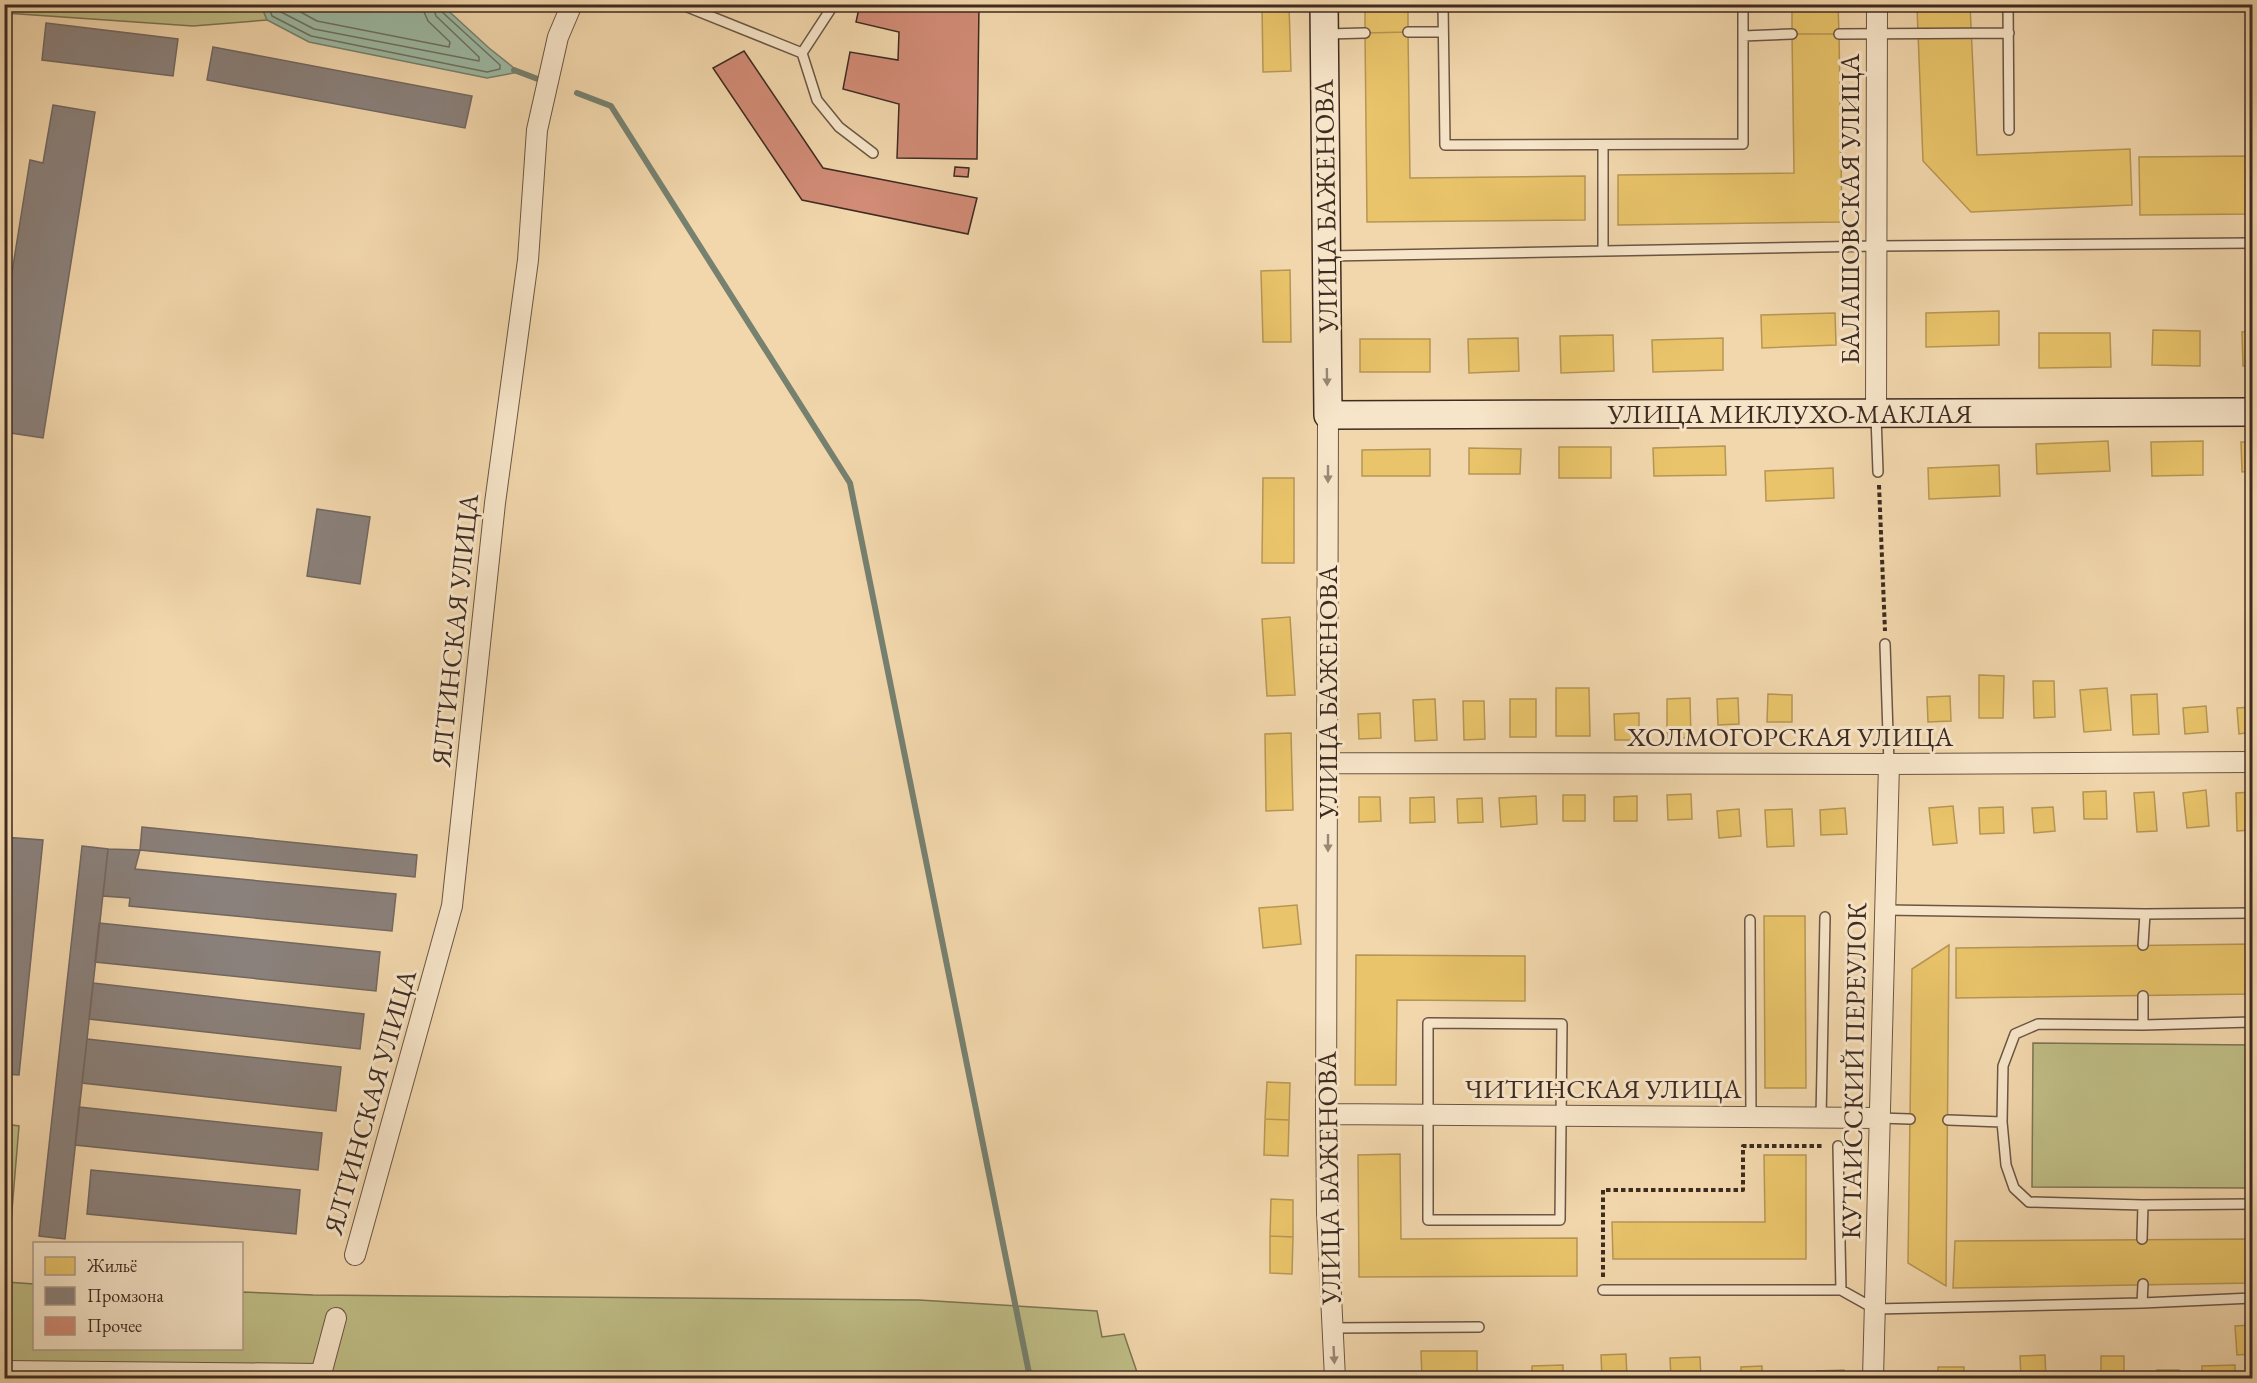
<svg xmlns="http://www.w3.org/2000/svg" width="2257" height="1383" font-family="'EB Garamond',serif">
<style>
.green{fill:#bfbd86;stroke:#7e7454;stroke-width:1.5}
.water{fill:#9cbaa4;stroke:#768170;stroke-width:1.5}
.homes{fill:#e9c46a;stroke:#b69654;stroke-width:1.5}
.industry{fill:#8a817c;stroke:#736761;stroke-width:1.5}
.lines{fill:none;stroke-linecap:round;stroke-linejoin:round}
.shore{stroke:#6d7262;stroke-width:1.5}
.stream{stroke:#768170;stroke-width:6}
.building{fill:#d18b76;stroke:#3e2b21;stroke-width:1.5}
.lane-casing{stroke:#6b5644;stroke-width:12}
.street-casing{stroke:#6b5644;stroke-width:22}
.secondary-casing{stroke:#3e2b21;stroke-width:30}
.path{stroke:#3e2b21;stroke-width:4;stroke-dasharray:4.5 3;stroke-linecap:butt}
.lane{stroke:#f7e5c9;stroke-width:9}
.street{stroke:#f7e5c9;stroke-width:20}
.secondary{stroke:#f7e5c9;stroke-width:27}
.oneway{fill:#9a8875}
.labels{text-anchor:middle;stroke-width:6;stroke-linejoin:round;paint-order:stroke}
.street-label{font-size:27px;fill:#3e2b21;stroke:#f7e5c9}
</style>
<rect width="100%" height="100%" fill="#f2d7ac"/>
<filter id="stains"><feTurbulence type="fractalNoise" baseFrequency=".00333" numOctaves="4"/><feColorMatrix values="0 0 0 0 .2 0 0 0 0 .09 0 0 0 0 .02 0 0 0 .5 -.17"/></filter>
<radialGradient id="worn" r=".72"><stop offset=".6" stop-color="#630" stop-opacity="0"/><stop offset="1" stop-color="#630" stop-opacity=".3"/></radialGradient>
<path class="green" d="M4,5H261L267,20L193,26L5,13Z
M2033,1043L2252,1045V1188L2032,1187Z
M5,1124L19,1126L6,1282L34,1284V1348H242V1292L313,1295L919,1300L1097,1311L1102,1337L1124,1334L1139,1378H5Z"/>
<path class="water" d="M261,5H442L489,48L519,72L487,78L309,42L267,20Z"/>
<path class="homes" d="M1262,4H1289L1291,71L1263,72Z
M1365,4H1408V32L1365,33Z
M1792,4H1838L1839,34H1792Z
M1970,5L1977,155L2130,149L2132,205L1971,212L1923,161L1917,7Z
M1408,32L1410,178L1585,176V220L1367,222L1365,33Z
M1792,34H1839L1842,222L1618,225V175L1794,173Z
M2252,156V214L2140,215L2139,157Z
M1290,270L1291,342H1263L1261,271Z
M1999,311V345L1926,347V313Z
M1835,313L1836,345L1762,348L1761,315Z
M2153,330L2200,331V366L2152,365Z
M2252,331V366H2243L2242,332Z
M2039,333H2110L2111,367L2039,368Z
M1613,335L1614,371L1561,373L1560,336Z
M1518,338L1519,371L1469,373L1468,339Z
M1723,338V370L1653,372L1652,340Z
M1360,339H1430V372H1360Z
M2108,441L2110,471L2037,474L2036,444Z
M2203,441V475L2152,476L2151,442Z
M2241,442H2252V471L2242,472Z
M1725,446L1726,475L1654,476L1653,448Z
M1559,447H1611V478H1559Z
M1469,448L1521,449L1520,474H1469Z
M1430,449V476H1362V450Z
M1999,465L2000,496L1929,499L1928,468Z
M1833,468L1834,498L1766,501L1765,471Z
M1263,478H1294V563H1262Z
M1290,617L1295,695L1267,696L1262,619Z
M1979,675L2004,676L2003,718H1979Z
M2033,681H2054L2055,717L2034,718Z
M1556,688H1589L1590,736H1556Z
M2107,688L2111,730L2084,732L2080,690Z
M1768,694L1792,695V722H1767Z
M2157,694L2159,734L2133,735L2131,695Z
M1950,696L1951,721L1928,722L1927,697Z
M1690,698L1691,738H1667V699Z
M1738,698L1739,724L1718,725L1717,699Z
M1435,699L1437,740L1415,741L1413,700Z
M1510,699H1536V737H1510Z
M1463,701H1484L1485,739L1464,740Z
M2206,706L2208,732L2185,734L2183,708Z
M2252,707V732L2239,734L2237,708Z
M1380,713L1381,738L1359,739L1358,714Z
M1639,713V740H1615L1614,714Z
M1291,733L1293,810L1266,811L1265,734Z
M2206,790L2209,826L2187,828L2183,793Z
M2106,791L2107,819H2084L2083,792Z
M2154,792L2157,831L2137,832L2134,793Z
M2252,792V830L2237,831L2236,793Z
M1691,794L1692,819L1668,820L1667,795Z
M1563,795H1585V821H1563Z
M1536,796L1537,824L1501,827L1499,798Z
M1637,796V821H1614V797Z
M1359,797H1380L1381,821L1359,822Z
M1434,797L1435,822L1410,823V798Z
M1482,798L1483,822L1458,823L1457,799Z
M1953,806L1957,843L1933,845L1929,808Z
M2003,807L2004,833L1980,834L1979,808Z
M2053,807L2055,831L2034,833L2032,808Z
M1845,808L1847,834L1821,835L1820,810Z
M1739,809L1741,836L1719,838L1717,811Z
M1792,809L1794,846L1767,847L1765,810Z
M1297,905L1301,944L1263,948L1259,908Z
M1764,916H1805L1806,1088H1765Z
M2252,944V994L1956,998V948Z
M1949,945L1946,1286L1908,1263L1912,969Z
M1356,955L1525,956V1001L1397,1000L1396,1085H1355Z
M1267,1082L1290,1083L1289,1120L1265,1119Z
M1265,1119L1289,1120L1288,1156L1264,1155Z
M1400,1154L1401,1239L1577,1238V1276L1359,1277L1358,1155Z
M1764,1155H1806V1259H1613L1612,1222H1765Z
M1271,1199L1293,1200V1237L1270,1236Z
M1270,1236L1293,1237L1292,1274L1270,1273Z
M2252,1239V1283L1953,1288L1955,1241Z
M2252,1325V1354L2237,1355L2235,1326Z
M1421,1351H1477V1378H1422Z
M1626,1354L1627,1378H1602L1601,1355Z
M2045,1355L2046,1378H2021L2020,1356Z
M2101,1356H2124V1378H2101Z
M1700,1357L1701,1378H1671L1670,1358Z
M1563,1365V1378H1532V1366Z
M2235,1365V1378H2202V1366Z
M1762,1366V1378H1741V1367Z
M1938,1367H1964V1374H1968V1378H1938Z
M1844,1370V1378H1816V1371Z
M2157,1370H2179L2180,1378H2157Z
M1386,1372L1387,1378H1360V1373Z"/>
<path class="industry" d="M46,23L178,39L173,76L42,60Z
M213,47L472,96L465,128L207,80Z
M53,105L95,112L43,438L4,432V322L30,160L43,163Z
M317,509L370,517L360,584L307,576Z
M142,827L417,855L415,877L140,850Z
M4,837L43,840L19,1075L4,1074Z
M82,846L108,849L65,1239L39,1236Z
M108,849L140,850L135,869L396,894L392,931L129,906L130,898L103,896Z
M99,923L380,952L376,991L95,962Z
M93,983L364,1014L360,1049L89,1019Z
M87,1039L341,1067L336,1111L82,1083Z
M79,1107L322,1133L318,1170L75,1145Z
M91,1170L300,1190L296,1234L87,1214Z"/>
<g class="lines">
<path class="shore" d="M268,4L272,16L311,36L487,72L500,69V65L441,11L439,4
M276,4L279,11L314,29L479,61V57L436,16L432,4
M286,4L317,21L449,47L450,42L428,21L424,12L423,4"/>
<path class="stream" d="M514,70L543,81
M577,93L611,106L850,483L1030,1378"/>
</g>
<path class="building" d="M860,4H979L977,159L897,158L899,104L843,89L850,52L898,60L899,32L856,22Z
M744,51L823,168L977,198L968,234L802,200L713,68Z
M955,167L969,168L968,177L954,176Z"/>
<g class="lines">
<g class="lane-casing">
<path id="lane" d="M680,4L802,53L834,4
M1443,4L1445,145L1743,144V4
M2008,4L2009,130
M1408,32H1443
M1327,34L1365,33
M1839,34L2009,33
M1743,36L1792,34
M802,53L817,100L839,127L873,153
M1603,251V145
M1328,256L1877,246L2252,243
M1876,416L1878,472
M1885,644L1889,764
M1885,910L2145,914L2143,945
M2145,914L2252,913
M1750,920L1751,1117
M2252,1022L2143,1025L2038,1024L2015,1034L2003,1066L2002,1122L2006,1165L2014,1188L2029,1202L2143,1205L2252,1204
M1428,1023L1562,1024L1560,1220H1428Z
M2143,1025V996
M1821,1118L1825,917
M1879,1118L1910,1119
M1948,1120L2002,1122
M1838,1146L1841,1290
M2142,1239L2143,1205
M1603,1290H1841L1875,1309L2142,1303L2252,1298
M2142,1303L2143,1284
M1332,1328L1479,1327"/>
</g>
<g class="street-casing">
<path id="street" d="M1876,414L1877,4
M1328,415L1326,1114L1327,1213L1335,1378
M1328,763L1889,764L2252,762
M1326,1114L1879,1118
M355,1255L452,906L495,503L528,260L537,130L558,37L572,4
M4,1371L321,1374
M320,1378L336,1318
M1873,1378L1889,764"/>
</g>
<g class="secondary-casing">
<path id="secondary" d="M1324,4L1328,415L2252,412"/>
</g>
<path class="path" d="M1879,485L1885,631
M1603,1277V1190H1743V1146H1824"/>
<use href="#lane" class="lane"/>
<use href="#street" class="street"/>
<use href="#secondary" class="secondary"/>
</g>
<defs><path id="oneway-solid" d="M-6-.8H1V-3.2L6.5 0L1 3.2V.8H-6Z" transform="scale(1.5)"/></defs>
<g class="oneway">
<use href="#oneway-solid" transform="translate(1327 377) rotate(89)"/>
<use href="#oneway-solid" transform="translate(1328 474) rotate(90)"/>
<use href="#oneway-solid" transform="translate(1328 843) rotate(90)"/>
<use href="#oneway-solid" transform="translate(1334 1355) rotate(87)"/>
</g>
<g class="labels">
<g class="street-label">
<text transform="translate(1326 206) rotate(-91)" y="9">УЛИЦА БАЖЕНОВА</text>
<text transform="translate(1850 209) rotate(-90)" y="9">БАЛАШОВСКАЯ УЛИЦА</text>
<text x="1790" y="423">УЛИЦА МИКЛУХО-МАКЛАЯ</text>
<text transform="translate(455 630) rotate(-84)" y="9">ЯЛТИНСКАЯ УЛИЦА</text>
<text transform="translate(1328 692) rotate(-90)" y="9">УЛИЦА БАЖЕНОВА</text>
<text x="1790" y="746">ХОЛМОГОРСКАЯ УЛИЦА</text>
<text transform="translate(1854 1071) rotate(-89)" y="9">КУТАИССКИЙ ПЕРЕУЛОК</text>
<text x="1603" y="1098">ЧИТИНСКАЯ УЛИЦА</text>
<text transform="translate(370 1102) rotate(-74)" y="9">ЯЛТИНСКАЯ УЛИЦА</text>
<text transform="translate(1329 1178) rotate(-91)" y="9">УЛИЦА БАЖЕНОВА</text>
</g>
</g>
<rect width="2257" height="1383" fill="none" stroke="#f2d7ac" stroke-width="24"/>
<rect x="6" y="6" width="2245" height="1371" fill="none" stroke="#3e2b21" stroke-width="3"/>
<rect x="12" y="12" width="2233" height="1359" fill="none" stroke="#3e2b21" stroke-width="1.5"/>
<rect x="33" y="1242" width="210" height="108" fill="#f7e5c9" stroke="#ad9b86" stroke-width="1.5"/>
<rect x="45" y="1257" width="30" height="18" fill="#e9c46a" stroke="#ad9b86" stroke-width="1.5"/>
<text x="87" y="1272" font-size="18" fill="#3e2b21">Жильё</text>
<rect x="45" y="1287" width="30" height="18" fill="#8a817c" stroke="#ad9b86" stroke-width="1.5"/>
<text x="87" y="1302" font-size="18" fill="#3e2b21">Промзона</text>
<rect x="45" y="1317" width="30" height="18" fill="#d18b76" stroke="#ad9b86" stroke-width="1.5"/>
<text x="87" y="1332" font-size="18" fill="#3e2b21">Прочее</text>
<rect width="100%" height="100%" filter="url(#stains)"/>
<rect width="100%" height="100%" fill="url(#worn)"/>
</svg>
